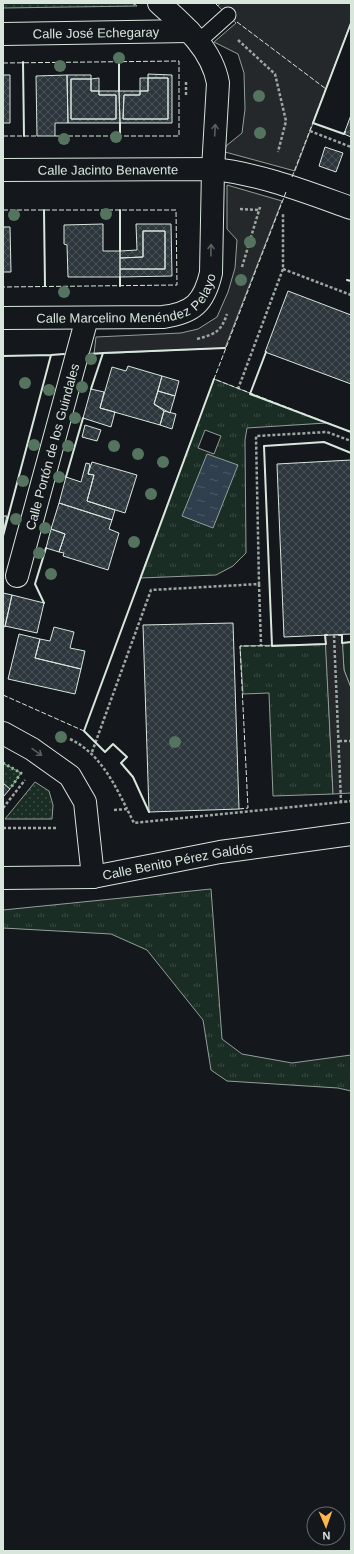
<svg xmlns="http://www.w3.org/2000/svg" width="354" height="1554" font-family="Helvetica,sans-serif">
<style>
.grass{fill:url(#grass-tufts);stroke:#939e99;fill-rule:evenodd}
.park{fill:url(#park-dots);stroke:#939e99}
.parking{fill:#24282b;stroke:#939e99}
.water{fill:url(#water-ripples);stroke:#939e99}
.building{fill:url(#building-cross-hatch);stroke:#d8e6dc}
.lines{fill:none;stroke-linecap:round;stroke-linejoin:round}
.lane-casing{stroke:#d8e6dc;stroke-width:17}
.street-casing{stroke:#d8e6dc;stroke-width:24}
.path{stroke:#9da8a2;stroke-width:2.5;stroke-dasharray:3 2;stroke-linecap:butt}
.lane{stroke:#14181c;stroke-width:15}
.street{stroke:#14181c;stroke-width:22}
.hedge{stroke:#8ac095;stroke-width:3;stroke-dasharray:2 3;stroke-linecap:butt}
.fence{stroke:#d8e6dc;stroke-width:1;stroke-dasharray:5 2;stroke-linecap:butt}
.wall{stroke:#d8e6dc;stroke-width:2}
.tree{fill:#55745f}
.oneway{stroke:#59605f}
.labels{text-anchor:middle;stroke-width:3;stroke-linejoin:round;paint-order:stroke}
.street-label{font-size:13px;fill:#d8e6dc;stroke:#14181c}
</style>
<defs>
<pattern id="grass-tufts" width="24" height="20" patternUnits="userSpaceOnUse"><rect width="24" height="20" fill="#1a2d24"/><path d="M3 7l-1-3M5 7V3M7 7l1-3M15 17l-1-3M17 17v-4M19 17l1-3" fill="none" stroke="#3b4b43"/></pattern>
<pattern id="park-dots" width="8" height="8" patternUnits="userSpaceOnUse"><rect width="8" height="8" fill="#1a2d24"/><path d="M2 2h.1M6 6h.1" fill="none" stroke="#3b4b43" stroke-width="1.8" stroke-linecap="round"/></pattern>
<pattern id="water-ripples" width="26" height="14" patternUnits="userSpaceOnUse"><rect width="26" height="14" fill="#2f3f4d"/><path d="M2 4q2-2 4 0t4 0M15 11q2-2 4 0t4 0" fill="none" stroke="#4c5b66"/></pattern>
<pattern id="building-cross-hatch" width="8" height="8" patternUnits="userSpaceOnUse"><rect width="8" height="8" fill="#2c363c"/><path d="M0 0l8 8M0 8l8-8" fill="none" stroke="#4a5358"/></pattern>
</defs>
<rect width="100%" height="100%" fill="#14181c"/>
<path class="grass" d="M214,379L326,423L247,428L245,440L246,553L233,566L216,575L140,578ZM205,430L221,436L214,454L198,448Z
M351,642V688L344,670L342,643Z
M326,644L333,794L273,796L269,693L243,694L240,646Z
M211,889L222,1039L242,1054L292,1063L351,1055V1091L338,1088L227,1081L211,1070L203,1020L147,950L111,934L3,928V910Z"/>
<path class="park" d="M3,3H134L137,6L3,8Z
M3,763L21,773L10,789L3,783Z
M35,782L49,791L53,805L52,819H5Z"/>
<path class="parking" d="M220,3H351V23L295,171L225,152L226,146L242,133L245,109L244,73L238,54L214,42L236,23L218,6Z
M227,185L282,201L225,348L94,354L96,337L181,333L198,329L217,317L228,292L235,268L237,240L227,229Z
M325,635H342L344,670L351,688V793L333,794Z"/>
<path class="water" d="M207,454L238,465L213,528L182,516Z"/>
<path class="building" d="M148,74L172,75V123H120L119,91H140V95H124L123,119H168V78H148Z
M3,75H10V123H3Z
M67,75H91V79H71V119H116V95H99V91H119L120,123H68Z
M67,75L68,123H55V136H37L36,76Z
M99,78V91H91V79Z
M140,78H148V91H140Z
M148,78H168V119H123L124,95H140V91H148Z
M71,79H91V91H99V95H116V119H71Z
M351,115V137L344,134Z
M325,147L343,153L336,172L319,166Z
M103,224V251H120V277H68L67,245L64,244V225Z
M136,224H171L172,276L120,277V269H165V231H143V257L120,258V251L137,250Z
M3,227H10L11,272H3Z
M143,231H165V269H120V258L143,257Z
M288,291L351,315V384L265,352Z
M128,366L162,376L154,404L164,411L160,425L100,408L112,367L126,371Z
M162,376L179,381L175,396L158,391Z
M91,389L104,392L100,408L115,412L111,427L83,418Z
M158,391L175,396L170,413L154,404Z
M164,411L176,414L172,429L160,425Z
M85,425L101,430L97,441L82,437Z
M351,460V634L284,637L277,464Z
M92,462L137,475L125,513L87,501L94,475L88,474Z
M86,463L90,464L88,474L94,475L87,501L115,510L112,520L59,503L66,477L81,482Z
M59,503L112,520L109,529L119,533L108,570L63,556L64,553L59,552L65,534L51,529Z
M3,516H7L3,533Z
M51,529L65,534L59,552L46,548Z
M3,593L12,595L5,627L3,626Z
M12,595L44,603L37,633L5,626Z
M233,623L239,809L149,812L143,625Z
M54,627L74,632L70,648L85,651L81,669L35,658L40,639L50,641Z
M19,634L40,639L35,658L81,669L75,694L8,679Z
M3,783L10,789L3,797Z"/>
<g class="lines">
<g class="lane-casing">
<path id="lane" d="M198,42L228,15"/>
</g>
<g class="street-casing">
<g id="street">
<path id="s1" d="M3,34L189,31"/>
<path id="s2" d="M3,170L213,169C261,174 306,192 351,208"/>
<path id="s3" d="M3,318L163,317C193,313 204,303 211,273L213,169L218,83C212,49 184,25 159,3"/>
<path id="s4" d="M17,576L87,318"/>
<path d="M3,733L32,749L70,776L85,802L93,877"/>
<path id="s5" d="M3,878L93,877L220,852L351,834"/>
</g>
</g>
<path class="path" d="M238,40L275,74L286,121L278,152
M186,82V97
M310,131L351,147
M240,209L259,210
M242,267L260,207
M283,269L351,295
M197,339C215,334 221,332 227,314
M238,389L283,269V214
M259,584L261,645
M334,635L341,802
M70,739C99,753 113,781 127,809
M339,741H351
M92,752L151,590L259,584L256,436L327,432L351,441
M3,808L25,780
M114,810L127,809L134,823L351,801
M3,828H58"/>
<use href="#lane" class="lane"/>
<use href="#street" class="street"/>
<path class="hedge" d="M134,3L137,6
M3,763L21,773L10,789"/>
<path class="fence" d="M215,3L218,6
M237,22L326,89
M3,63L179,61V136H55
M3,136H37
M292,177L351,23
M286,192L214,379L351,432
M3,210H176L177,285L3,287
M3,695L84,731
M239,809L248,808L240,646H272"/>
<path class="wall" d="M23,62L24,136
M119,62V91
M120,123V135
M345,132L344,134L313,123L351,23
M44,210L45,286
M120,210V251
M347,280L351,281
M120,286V277
M266,352L250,394L351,432
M89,354L103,353
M51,355L64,354
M3,356L51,355L3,536
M91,389L103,353L225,348
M66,477L83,418
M44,603L35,584L46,548
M327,635H325L326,644L272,646L264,446L324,442L351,453
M339,635H342V643L351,642
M149,812L133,777L121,763L127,757L113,744L105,752L84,731L214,379"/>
</g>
<g class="tree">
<circle cx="119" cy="58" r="6"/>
<circle cx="60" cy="66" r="6"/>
<circle cx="259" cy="96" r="6"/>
<circle cx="260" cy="133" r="6"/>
<circle cx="116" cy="137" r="6"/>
<circle cx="64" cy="139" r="6"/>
<circle cx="106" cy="214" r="6"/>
<circle cx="14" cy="215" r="6"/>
<circle cx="250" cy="242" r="6"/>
<circle cx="241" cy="280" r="6"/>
<circle cx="64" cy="292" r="6"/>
<circle cx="91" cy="359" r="6"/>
<circle cx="25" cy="383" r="6"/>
<circle cx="82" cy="387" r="6"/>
<circle cx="49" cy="390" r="6"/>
<circle cx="75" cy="418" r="6"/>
<circle cx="34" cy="445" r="6"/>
<circle cx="68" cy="446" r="6"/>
<circle cx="114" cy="446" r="6"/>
<circle cx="138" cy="454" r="6"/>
<circle cx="163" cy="462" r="6"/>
<circle cx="59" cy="477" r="6"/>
<circle cx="23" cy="481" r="6"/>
<circle cx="151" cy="494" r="6"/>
<circle cx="16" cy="519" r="6"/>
<circle cx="45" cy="528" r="6"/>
<circle cx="134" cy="542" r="6"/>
<circle cx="39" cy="553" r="6"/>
<circle cx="51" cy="574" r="6"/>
<circle cx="61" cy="737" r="6"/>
<circle cx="175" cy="742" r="6"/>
</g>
<defs><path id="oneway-shaft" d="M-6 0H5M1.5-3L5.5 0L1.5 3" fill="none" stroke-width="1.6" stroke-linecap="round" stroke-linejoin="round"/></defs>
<g class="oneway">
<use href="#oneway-shaft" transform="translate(215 130) rotate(-87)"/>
<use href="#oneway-shaft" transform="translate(211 250) rotate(-89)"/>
<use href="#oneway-shaft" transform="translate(37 752) rotate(35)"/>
</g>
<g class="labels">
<g class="street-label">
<text dy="5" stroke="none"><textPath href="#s1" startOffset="93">Calle José Echegaray</textPath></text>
<text dy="5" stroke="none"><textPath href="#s2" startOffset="105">Calle Jacinto Benavente</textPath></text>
<text dy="5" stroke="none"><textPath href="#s3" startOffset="132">Calle Marcelino Menéndez Pelayo</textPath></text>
<text dy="5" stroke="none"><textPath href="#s4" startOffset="134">Calle Portón de los Guindales</textPath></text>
<text dy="5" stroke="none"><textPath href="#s5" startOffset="176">Calle Benito Pérez Galdós</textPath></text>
</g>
</g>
<rect width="354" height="1554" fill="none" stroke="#d8e6dc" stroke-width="8"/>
<g transform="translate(326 1526) rotate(178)"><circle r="19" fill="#14181c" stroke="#626a69"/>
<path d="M0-3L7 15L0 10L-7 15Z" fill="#ffb74d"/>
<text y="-6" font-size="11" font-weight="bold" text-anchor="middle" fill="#d8e6dc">N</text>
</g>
</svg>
